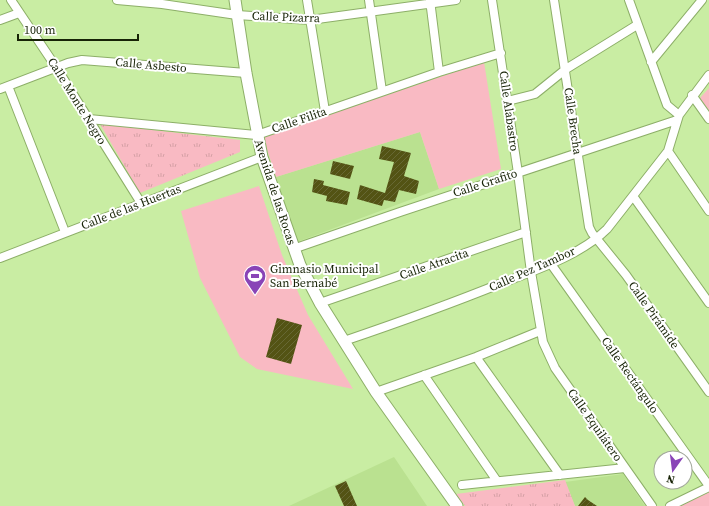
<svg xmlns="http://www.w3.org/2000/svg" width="709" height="506" font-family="'Source Serif 4',serif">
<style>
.built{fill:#bae190}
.grass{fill:#f9bac3}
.park{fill:url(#park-tufts)}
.building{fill:url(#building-hatch)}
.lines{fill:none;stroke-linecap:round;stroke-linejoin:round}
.street-casing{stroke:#8daf68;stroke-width:10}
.secondary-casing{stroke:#8daf68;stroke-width:13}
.street{stroke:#fff;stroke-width:8}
.secondary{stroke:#fff;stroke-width:11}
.labels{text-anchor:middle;stroke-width:4;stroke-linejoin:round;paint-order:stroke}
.street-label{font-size:12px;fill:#172306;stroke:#fff}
.poi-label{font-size:12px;fill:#172306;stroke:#fff;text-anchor:start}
</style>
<defs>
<pattern id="park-tufts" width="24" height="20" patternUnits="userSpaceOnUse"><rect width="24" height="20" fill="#f9bac3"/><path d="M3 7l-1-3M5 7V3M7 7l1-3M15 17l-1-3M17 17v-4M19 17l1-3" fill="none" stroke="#d5a0a6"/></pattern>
<pattern id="building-hatch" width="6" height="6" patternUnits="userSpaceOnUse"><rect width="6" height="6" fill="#535314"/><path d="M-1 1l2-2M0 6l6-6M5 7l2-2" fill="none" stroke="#676834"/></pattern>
</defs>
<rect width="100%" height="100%" fill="#c9eda3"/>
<path class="built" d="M420,132L439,189L297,242L276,177Z
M394,457L427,506H289Z
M623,474L645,506H575L565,482Z"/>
<path class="grass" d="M484,62L501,169L439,189L420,132L276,177L263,137Z
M259,186L282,255L308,315L353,389L257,369L240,357L200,278L181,211Z
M709,492V506H680Z"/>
<path class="park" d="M709,88V111L700,98Z
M100,124L240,140V152L140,193Z
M565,480L575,506H465L456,494Z"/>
<path class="building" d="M382,146L411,153L404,176L419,181L416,194L399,190L395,202L384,200L382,206L357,199L360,185L385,193L394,162L379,159Z
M333,161L354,166L350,179L330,174Z
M314,179L324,181L323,185L350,192L347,205L326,201L327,196L312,192Z
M277,318L302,325L291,364L266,357Z
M346,481L357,506H344L335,486Z
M585,497L588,500L597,506H578Z"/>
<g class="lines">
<g class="street-casing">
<path id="street" d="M11,0L56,67L141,203
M117,0L162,4L237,15L310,20L456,0
M307,0L325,111
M369,0L382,91
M430,0L439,72
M492,0L518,173L531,272L543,342L555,368L652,506
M554,0L589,227L592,233L626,275L709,392
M629,0L667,105L679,115
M0,20L19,13
M651,62L702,0
M8,86L65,232
M0,89L68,63L82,60L246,73
M692,95L709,119
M508,101L535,94L566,69L637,25
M89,119L257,135L439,72L501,53
M668,151L709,211
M633,196L709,303
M293,249L400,212L677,120
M0,258L262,157
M551,264L709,486
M320,303L526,232
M344,341C397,323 450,304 502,283C536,270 581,255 607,229L668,151L679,115L709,75
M476,357L560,475
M424,375L497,481
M376,392L476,357L540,331
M462,485L625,468
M670,506L709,487"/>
</g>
<g class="secondary-casing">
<path id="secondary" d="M235,0L246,73L262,157L300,265L320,303L376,392L457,506"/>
</g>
<use href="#street" class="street"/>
<use href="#secondary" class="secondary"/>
</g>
<defs>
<g id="stadium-pin" transform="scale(1.15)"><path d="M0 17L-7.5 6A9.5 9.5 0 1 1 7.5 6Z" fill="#8944b7" stroke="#fff"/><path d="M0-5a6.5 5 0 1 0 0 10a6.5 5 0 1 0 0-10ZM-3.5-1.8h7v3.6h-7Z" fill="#fff"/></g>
</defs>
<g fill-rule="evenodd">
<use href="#stadium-pin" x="255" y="276"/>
</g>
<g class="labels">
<g class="street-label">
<text transform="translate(286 17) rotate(2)" y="4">Calle Pizarra</text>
<text transform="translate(151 65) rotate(5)" y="4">Calle Asbesto</text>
<text transform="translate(77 101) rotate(58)" y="4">Calle Monte Negro</text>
<text transform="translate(509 111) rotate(82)" y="4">Calle Alabastro</text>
<text transform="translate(299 120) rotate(-19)" y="4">Calle Filita</text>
<text transform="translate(573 121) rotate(82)" y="4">Calle Brecha</text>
<text transform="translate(485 183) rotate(-18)" y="4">Calle Grafito</text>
<text transform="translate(275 192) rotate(72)" y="4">Avenida de las Rocas</text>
<text transform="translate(131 207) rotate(-21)" y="4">Calle de las Huertas</text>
<text transform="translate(434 264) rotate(-19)" y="4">Calle Atracita</text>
<text transform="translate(532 269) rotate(-24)" y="4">Calle Pez Tambor</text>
<text transform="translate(654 315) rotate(55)" y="4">Calle Pirámide</text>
<text transform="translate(630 375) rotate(55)" y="4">Calle Rectángulo</text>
<text transform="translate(595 425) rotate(55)" y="4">Calle Equilátero</text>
</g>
<g class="poi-label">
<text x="270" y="273">Gimnasio Municipal<tspan x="270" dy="14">San Bernabé</tspan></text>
</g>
</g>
<g transform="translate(673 470) rotate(194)"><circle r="19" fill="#ffffff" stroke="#a2a79b"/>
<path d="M0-3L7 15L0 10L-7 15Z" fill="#8944b7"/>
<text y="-6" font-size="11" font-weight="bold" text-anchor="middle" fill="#172306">N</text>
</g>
<path d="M18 34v6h120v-6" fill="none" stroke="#172306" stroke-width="2"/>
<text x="24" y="34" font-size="12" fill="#172306" stroke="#ffffff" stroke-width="3" paint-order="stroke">100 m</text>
</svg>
